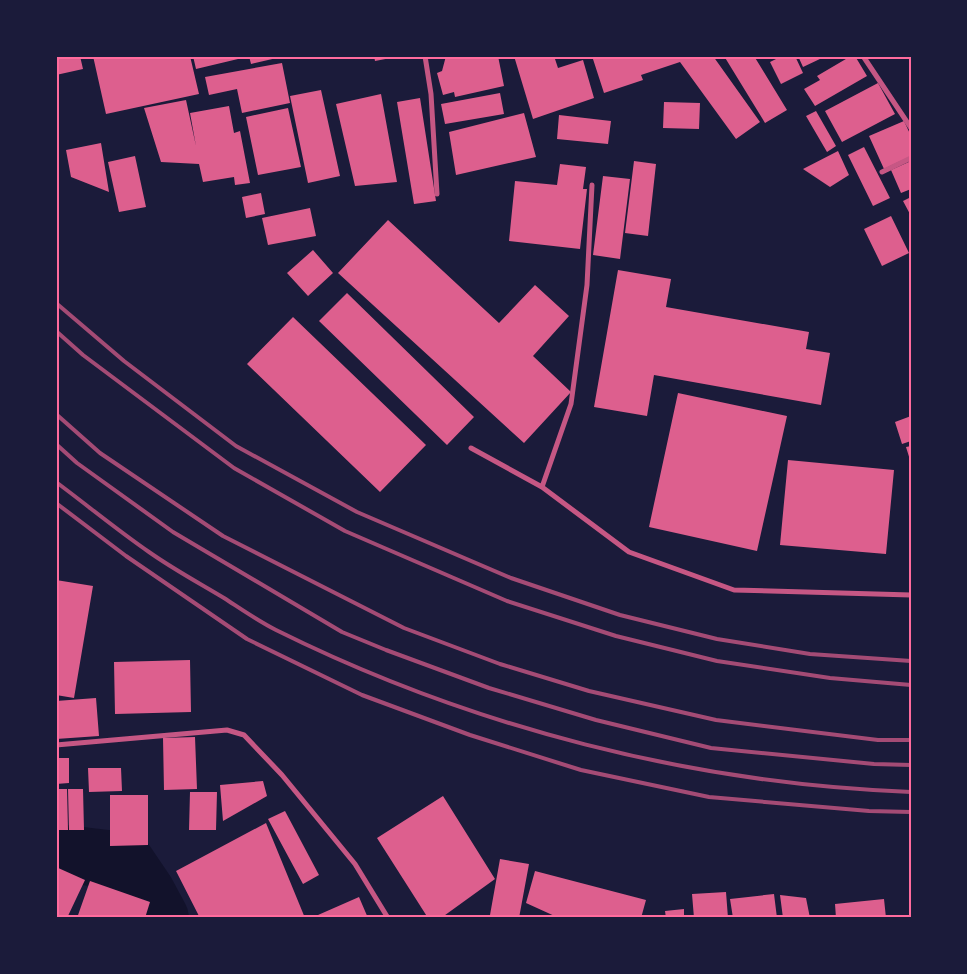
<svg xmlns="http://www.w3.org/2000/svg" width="967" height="974" font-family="Roboto,sans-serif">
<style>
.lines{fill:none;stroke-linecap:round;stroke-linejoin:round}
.river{stroke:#12122b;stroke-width:58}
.building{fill:#dd5f8e}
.minor{stroke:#c65784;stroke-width:5}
.rail{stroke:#a44b75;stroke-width:4}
.neatline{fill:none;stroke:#ff6b9d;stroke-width:2}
</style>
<rect width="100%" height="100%" fill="#1b1b3a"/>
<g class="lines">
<path class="river" d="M56,853L125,861L146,892L160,918"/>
</g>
<path class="building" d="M56,56H80L83,69L56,75Z
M93,56H190L199,94L106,114Z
M193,56H237L238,59L196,69Z
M249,56H281V57L251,64Z
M374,56H396V57L375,61Z
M446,56H498L504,86L455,97L454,92L443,95L437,73L442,71Z
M514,56H554L558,68L583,60L594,98L533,119Z
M592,56H713L760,122L736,139L680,62L641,75L643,80L604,93Z
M724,56H754L787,110L765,123Z
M782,56H795L803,73L781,84L770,62Z
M798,56H821L822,58L803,67Z
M851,56H855L867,76L815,106L804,89L820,80L817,76Z
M282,63L290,103L242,113L237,89L209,95L205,77Z
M878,83L895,114L842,142L825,111Z
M321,90L340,176L308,183L290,96Z
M500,93L504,114L445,124L441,104Z
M381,94L397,182L355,186L336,104Z
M420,98L436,201L414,204L397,102Z
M186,100L196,146L190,113L229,106L234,133L240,131L250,183L235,185L234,177L203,182L199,164L161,162L144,108Z
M664,102L700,103L699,129L663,128Z
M288,108L301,167L258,175L246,117Z
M816,111L836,146L827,152L806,116Z
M524,113L536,157L456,175L449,132Z
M559,115L611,121L608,144L557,139Z
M904,121L911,136V156L884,169L869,136Z
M101,143L109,192L71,177L66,150Z
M864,147L890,198L873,206L848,155Z
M838,151L849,175L830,187L803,169Z
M135,156L146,207L119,212L108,162Z
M634,161L656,164L648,236L625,233Z
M911,161V189L901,193L891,170Z
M560,164L586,167L583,189H587L580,249L509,241L515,181L557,185Z
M603,176L630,179L620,259L593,255Z
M261,193L265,214L246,218L242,197Z
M911,197V216L903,201Z
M310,208L316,236L268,245L262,218Z
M891,216L909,253L882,266L864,229Z
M388,220L499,323L535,285L569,316L533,356L571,392L524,443L338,273Z
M313,250L333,273L308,296L287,273Z
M618,270L671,279L666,307L809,332L806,349L830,353L821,405L654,375L647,416L594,407Z
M347,293L474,417L447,445L319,321Z
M293,317L426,445L380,492L247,364Z
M678,393L787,416L757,551L649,527Z
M911,416V441L902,444L895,422Z
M911,446V460H910L906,447Z
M788,460L894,470L886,554L780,545Z
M56,580L93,586L74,698L56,695Z
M190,660L191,712L115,714L114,662Z
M96,698L99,736L56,739V701Z
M195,737L197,789L164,790L163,738Z
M56,758H69V783L56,784Z
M88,768H121L122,791L89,792Z
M263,781L267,796L223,821L220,785Z
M56,789H67L68,830H56Z
M68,789H83L84,830H69Z
M190,792H217L216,830H189Z
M110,795H148V845L110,846Z
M443,796L495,879L441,918H428L377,838Z
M285,811L319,875L303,884L268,819Z
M266,823L305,918H200L176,871Z
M500,859L529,864L519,918L490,915Z
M56,867L85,880L67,918H56Z
M535,871L646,900L641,918H559L526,903Z
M90,881L150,902L145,918H77Z
M726,892L728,918H694L692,894Z
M774,894L777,918H733L730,899Z
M780,895L806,898L810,918H783Z
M359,897L368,918H319L318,915Z
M884,899L886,918H836L835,904Z
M684,909V918H666L665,911Z"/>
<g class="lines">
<path class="minor" d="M425,56L431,94L437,194
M863,56L911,128
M882,172L911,158
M471,448L542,487L629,552L734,590L911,595
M542,487L571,404L587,285L592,185
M56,745L227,730L244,735L282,775L355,864L388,918"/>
<path class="rail" d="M56,303L124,361L236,446L357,512L511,578L620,615L717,639L810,654L911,661
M56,331L83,355L234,468L345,531L507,601L616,636L717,661L830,678L911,685
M56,414L100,453L223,536L404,628L500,664L589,691L716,720L878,740H911
M56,444L77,463L173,532L342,632L386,650L489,688L596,720L711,748L874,764L911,765
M56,482C87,505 117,530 149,552C173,569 199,583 224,598C241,609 258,621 276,630C471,727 693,784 911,792
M56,503L126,556L247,639L362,695L470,735L581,770L709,797L869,811L911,812"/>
</g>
<rect width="967" height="974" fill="none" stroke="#1b1b3a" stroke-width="115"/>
<rect x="58" y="58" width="852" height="858" class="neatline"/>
</svg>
